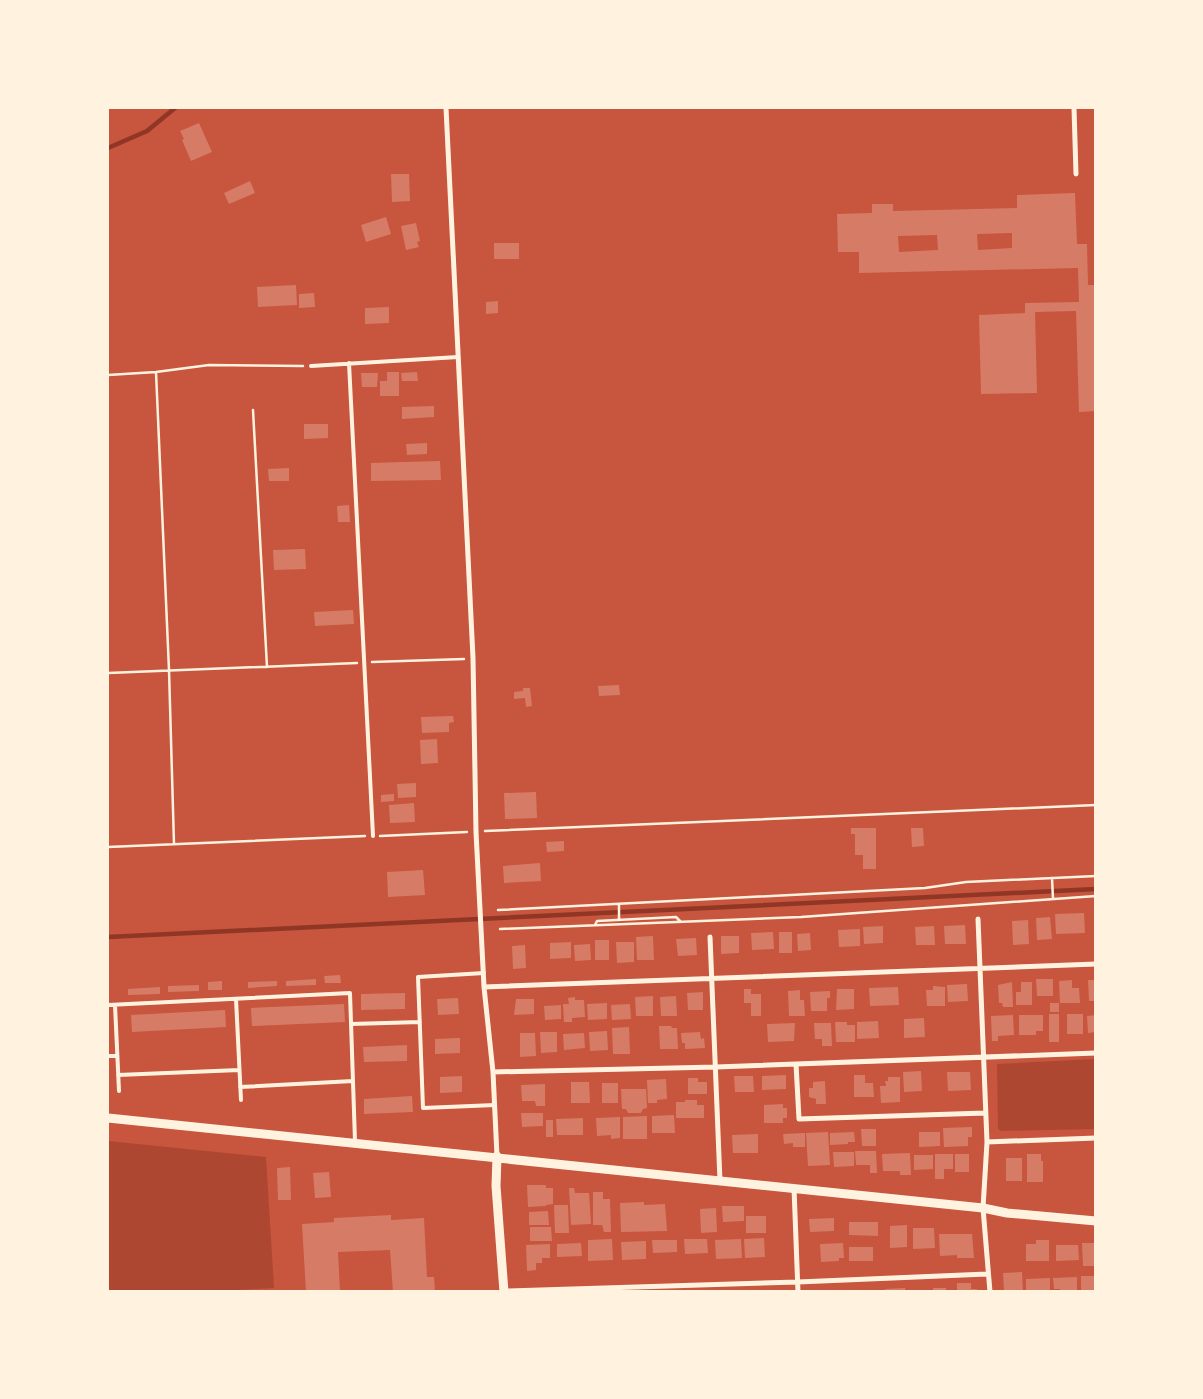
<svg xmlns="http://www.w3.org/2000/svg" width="1203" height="1399" font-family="'Varela Round',sans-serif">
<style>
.green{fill:#ae4732}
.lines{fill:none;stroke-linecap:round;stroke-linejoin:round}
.stream{stroke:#8f3625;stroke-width:4.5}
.building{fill:#d67c66;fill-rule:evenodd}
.path{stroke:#fff3e0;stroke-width:2.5}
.service{stroke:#fff3e0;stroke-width:4}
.minor{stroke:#fff3e0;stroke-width:5}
.tertiary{stroke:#fff3e0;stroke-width:9}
</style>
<rect width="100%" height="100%" fill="#c8553d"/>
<path class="green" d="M1095,1059V1129L1000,1131L998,1128L997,1064Z
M108,1141L266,1157L274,1288L200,1292L108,1291Z"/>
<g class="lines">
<path class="stream" d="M108,148L147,131L175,108
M108,937L1096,889"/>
</g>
<path class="building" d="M199,123L212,152L191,161L182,140L184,139L180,131Z
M391,174H409L410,201L392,202Z
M250,181L255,193L229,204L224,193Z
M1075,193L1077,244H1087L1088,285H1096V411L1079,412L1076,311L1035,312L1037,393L981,394L979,315L1025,313V303L1079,302L1078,268L859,273V252H838L837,214L872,213V204H893V211L1017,208V195ZM1012,233V248L978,250L977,234ZM937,235L938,250L899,252L898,236Z
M386,217L391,234L366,242L361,225Z
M416,223L420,241L417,242L419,247L406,250L401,226Z
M494,243H519V259H494Z
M296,285L297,305L258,307L257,287Z
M314,293L315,307L299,308V294Z
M498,301V313L486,314V302Z
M389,307V323L365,324V308Z
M387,372H399V396H380V381H387Z
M417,372L418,381H402L401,373Z
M361,373H378L377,387H362Z
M434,406V417L402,419V407Z
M304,424H328V438L304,439Z
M427,443V454L407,455L406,444Z
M440,461L441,480L371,481V463Z
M289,468V481H269L268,469Z
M349,505L350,522H338L337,506Z
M305,549L306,569L274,570L273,550Z
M353,610L354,624L315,626L314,612Z
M619,685L620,695L599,696L598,686Z
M523,688H530L532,706L526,707L525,698L514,699V692L523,691Z
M453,716L454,722L449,723V732L422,733L421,717Z
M437,739L438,763L421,764L420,740Z
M416,783V797L398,798L397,784Z
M536,792L537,818L505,819L504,793Z
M394,794V801L381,802V795Z
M414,803L415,822L390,823L389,805Z
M851,828H876V869H863V855H855V834H851Z
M911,828H923L924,846L912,847Z
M564,841V851L547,852L546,842Z
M540,863L541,881L504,883L503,866Z
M423,870L425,895L388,897L387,872Z
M1084,913L1085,933L1056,934L1055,914Z
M1050,917L1052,939L1037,940L1036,918Z
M1028,920L1029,944L1013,945L1012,921Z
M965,925L966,944H945L944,926Z
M883,926V943L864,944L863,927Z
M934,926L935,945H916L915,927Z
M860,929V946L839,947L838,930Z
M773,932L774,949L752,950L751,933Z
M779,932H792V953H779Z
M810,933L811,950L798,951L797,934Z
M653,936L654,960H637L636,937Z
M721,936H739V953L721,954Z
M696,938L697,955L678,956L676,939Z
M595,940H609V960H595Z
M571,942V958L550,959V943Z
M616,942H634V962L617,963Z
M590,944L591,960L575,961L574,945Z
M525,945L526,968L513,969L512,946Z
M340,975L341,983H325L324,976Z
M316,979V985L286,986V981Z
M1036,979H1053V996H1037Z
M1072,980V988H1079L1080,1003H1060L1059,981Z
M1088,980H1096V1001H1089Z
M222,981V990H208V982Z
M277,981V986L248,988V982Z
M1012,982L1013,1007H1003L1002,1003H999L998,985Z
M1021,982H1032V1005H1016V992H1021Z
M967,984L968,1001L948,1002L947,985Z
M199,985V991L168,992V986Z
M933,986L945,987V1006H927L926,990H933Z
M160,987V994L128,995V989Z
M898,987L899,1005L870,1006L869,988Z
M744,989H751V994H761V1016H751V1003H744Z
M837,989H854V1009L836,1010Z
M800,990V1000H804L805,1016H789L788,991Z
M830,991V998H827V1011H811L810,992Z
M703,992V1010H688L687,993Z
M405,993V1009L361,1010V994Z
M653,996V1016H636L635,997Z
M676,996L677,1016H661L660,997Z
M575,997V1000H584L585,1017L572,1018V1022H564L563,1004H569L568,998Z
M458,998L459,1014L438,1015L437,999Z
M516,999H534V1014L514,1015Z
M607,1003V1019L588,1020L587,1004Z
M1050,1003H1059V1012H1050Z
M344,1004L345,1022L252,1026L251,1008Z
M630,1004L631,1019L612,1020L611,1005Z
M561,1005V1019L545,1020L544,1006Z
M225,1010L226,1027L132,1032L131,1015Z
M1049,1014H1059V1042H1049Z
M1067,1014H1083V1034H1067Z
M1013,1015L1014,1035L998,1036V1041H992L991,1016Z
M1019,1015H1043V1031H1036V1035H1019Z
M1096,1015V1032L1088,1033L1087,1016Z
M924,1018L925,1037L904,1038V1019Z
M878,1021L879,1038L857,1039V1022Z
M835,1022H847V1025H855V1042H836Z
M795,1023L794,1041L768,1042L767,1024Z
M814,1023H831L832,1046H822V1039H815Z
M659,1026H671L672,1028H677L678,1049H660Z
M629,1027L630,1054H613L612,1028Z
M607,1031L608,1050L590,1051L589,1032Z
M540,1032H557V1052L541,1053Z
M700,1032L701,1039L704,1038L705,1048L685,1049V1043H682L681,1033Z
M520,1033H535L536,1056L520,1057Z
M584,1033L585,1048L564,1050L563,1034Z
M460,1038V1053L435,1054V1039Z
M407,1045V1061L364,1062L363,1047Z
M921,1071L922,1091L904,1092L903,1072Z
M947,1072H970L971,1090L948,1091Z
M786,1075V1089L762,1090V1076Z
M854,1075H865V1083H873L874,1097H854Z
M462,1076V1092L440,1093V1077Z
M734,1076H753L754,1092H735Z
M888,1077H900V1102L881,1103L880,1086H886L885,1081H888Z
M688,1078H698V1082H707V1094H688Z
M666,1079L667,1099L657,1100V1103H648L647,1080Z
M825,1081L826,1104H816V1099L809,1097V1088H813V1082Z
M571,1082H589L590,1103H571Z
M602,1083H618V1103H602Z
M545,1084V1106H536L535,1101H522L521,1085Z
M621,1089H646L647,1108L643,1109L641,1113H628L626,1109H622Z
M412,1096L413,1112L364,1114V1099Z
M685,1100H697V1105H704V1118H676V1102H685Z
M783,1104V1108H787V1118H783V1123H764V1105Z
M521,1113H543V1126L522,1127Z
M674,1115L675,1133H652V1116Z
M647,1116V1139H623V1117Z
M620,1117V1138L611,1139V1135L597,1136L596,1118Z
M583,1118V1135H557L556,1119Z
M546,1120H553V1137H546Z
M972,1127V1137H968V1146L944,1147L943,1128Z
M861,1129H876V1146H862Z
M828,1132L830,1165L808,1166L806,1133Z
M854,1132L855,1142H848V1144L830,1145V1133Z
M919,1132H940V1146L919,1147Z
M805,1133V1147H793V1143L784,1144L783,1134Z
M758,1134V1153H733L732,1135Z
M855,1151H876L877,1173H870V1165H856Z
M833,1152H854V1166L834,1167Z
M910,1153L911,1175H900V1171H883L882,1154Z
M935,1154H953V1169H944V1179H935Z
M955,1154H969V1172H955Z
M1027,1154H1041V1161H1043V1182H1027Z
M914,1155H933V1169L914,1170Z
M1006,1158H1022V1181H1006Z
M290,1167L291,1200H278L277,1168Z
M329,1172L331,1197L315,1198L313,1173Z
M527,1185H546V1188H553V1204L546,1205V1206L528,1207Z
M569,1188H574L575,1193H589L591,1224L571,1225Z
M593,1192H603V1199H610L611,1232H604L602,1225H593Z
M644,1202V1205L665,1204L667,1231L621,1232L620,1203Z
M554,1205H568L569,1233H555Z
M722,1206H744V1221L723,1222Z
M716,1208L717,1232L701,1233L700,1209Z
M548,1211L549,1225H529V1212Z
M391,1215V1220L424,1218L427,1277H434L435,1292H393L390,1250L338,1252L340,1292H306L302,1224L334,1222V1218Z
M746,1216H766V1233H746Z
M834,1218V1231L810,1232L809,1219Z
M849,1222H878V1236L849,1235Z
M907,1225V1247L890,1248V1226Z
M530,1227H551L552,1241H530Z
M913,1228H934L935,1248L913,1249Z
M939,1234H972L974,1258H957V1255L940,1256Z
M764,1238L765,1257L745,1258L744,1239Z
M612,1239L613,1260L588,1261V1240Z
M684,1239H707L708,1253L685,1254Z
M741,1239L742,1258L716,1259L715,1240Z
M652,1240H677V1252L653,1253Z
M1036,1240H1049V1261H1026V1244H1036Z
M646,1241V1259L622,1260L621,1242Z
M581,1243L582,1256L557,1257V1244Z
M843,1243L844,1258H839V1261L821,1262L820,1244Z
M1082,1243H1096V1266H1083Z
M550,1244V1258H542V1263H536V1270L527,1271L526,1245Z
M1056,1245H1078L1079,1260L1056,1261Z
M849,1247H873V1261H849Z
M1022,1272L1023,1292H1004L1003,1273Z
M1081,1276H1096V1292H1081Z
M1077,1277V1290L1060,1291V1289H1054L1053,1278Z
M1050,1278V1292H1026V1279Z
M957,1283H971V1289H977V1292H957Z
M905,1288V1292H885V1289Z
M933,1288H946V1292H933Z"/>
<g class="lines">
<path class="path" d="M156,372L169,670L174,844
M108,375L156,372L209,365L303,366
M253,410L267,667
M372,662L464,659
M108,673L357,663
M485,831L1096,805
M380,836L467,832
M108,847L365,836
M1052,878L1053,899
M619,904V920
M498,910L925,888L966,882L1096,876
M595,925L597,921L676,917L680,921
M500,929L801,917L1096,896"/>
<path class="service" d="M349,363L373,836
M311,366L458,357
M484,973L418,977L423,1108L495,1105
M236,999L241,1100
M108,1005L350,993L355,1141
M115,1005L119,1091
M351,1024L420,1022
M108,1056H117
M118,1075L239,1070
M240,1087L353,1081"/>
<path class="minor" d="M446,108L473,658L476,832L484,987L493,1072L497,1156
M1074,108L1076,174
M978,919L987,1142L983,1208L990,1292
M710,937L720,1181
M484,987L1096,964
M796,1064L799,1119L985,1113
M493,1072L716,1067L1096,1053
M987,1142L1096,1138
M794,1188L798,1292
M504,1291L798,1282L987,1274"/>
<path class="tertiary" d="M108,1118C399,1146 691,1177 983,1208L1007,1213L1096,1221
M497,1156L496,1186L504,1292"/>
</g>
<rect width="1203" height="1399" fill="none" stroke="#fff3e0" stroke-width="218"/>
</svg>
